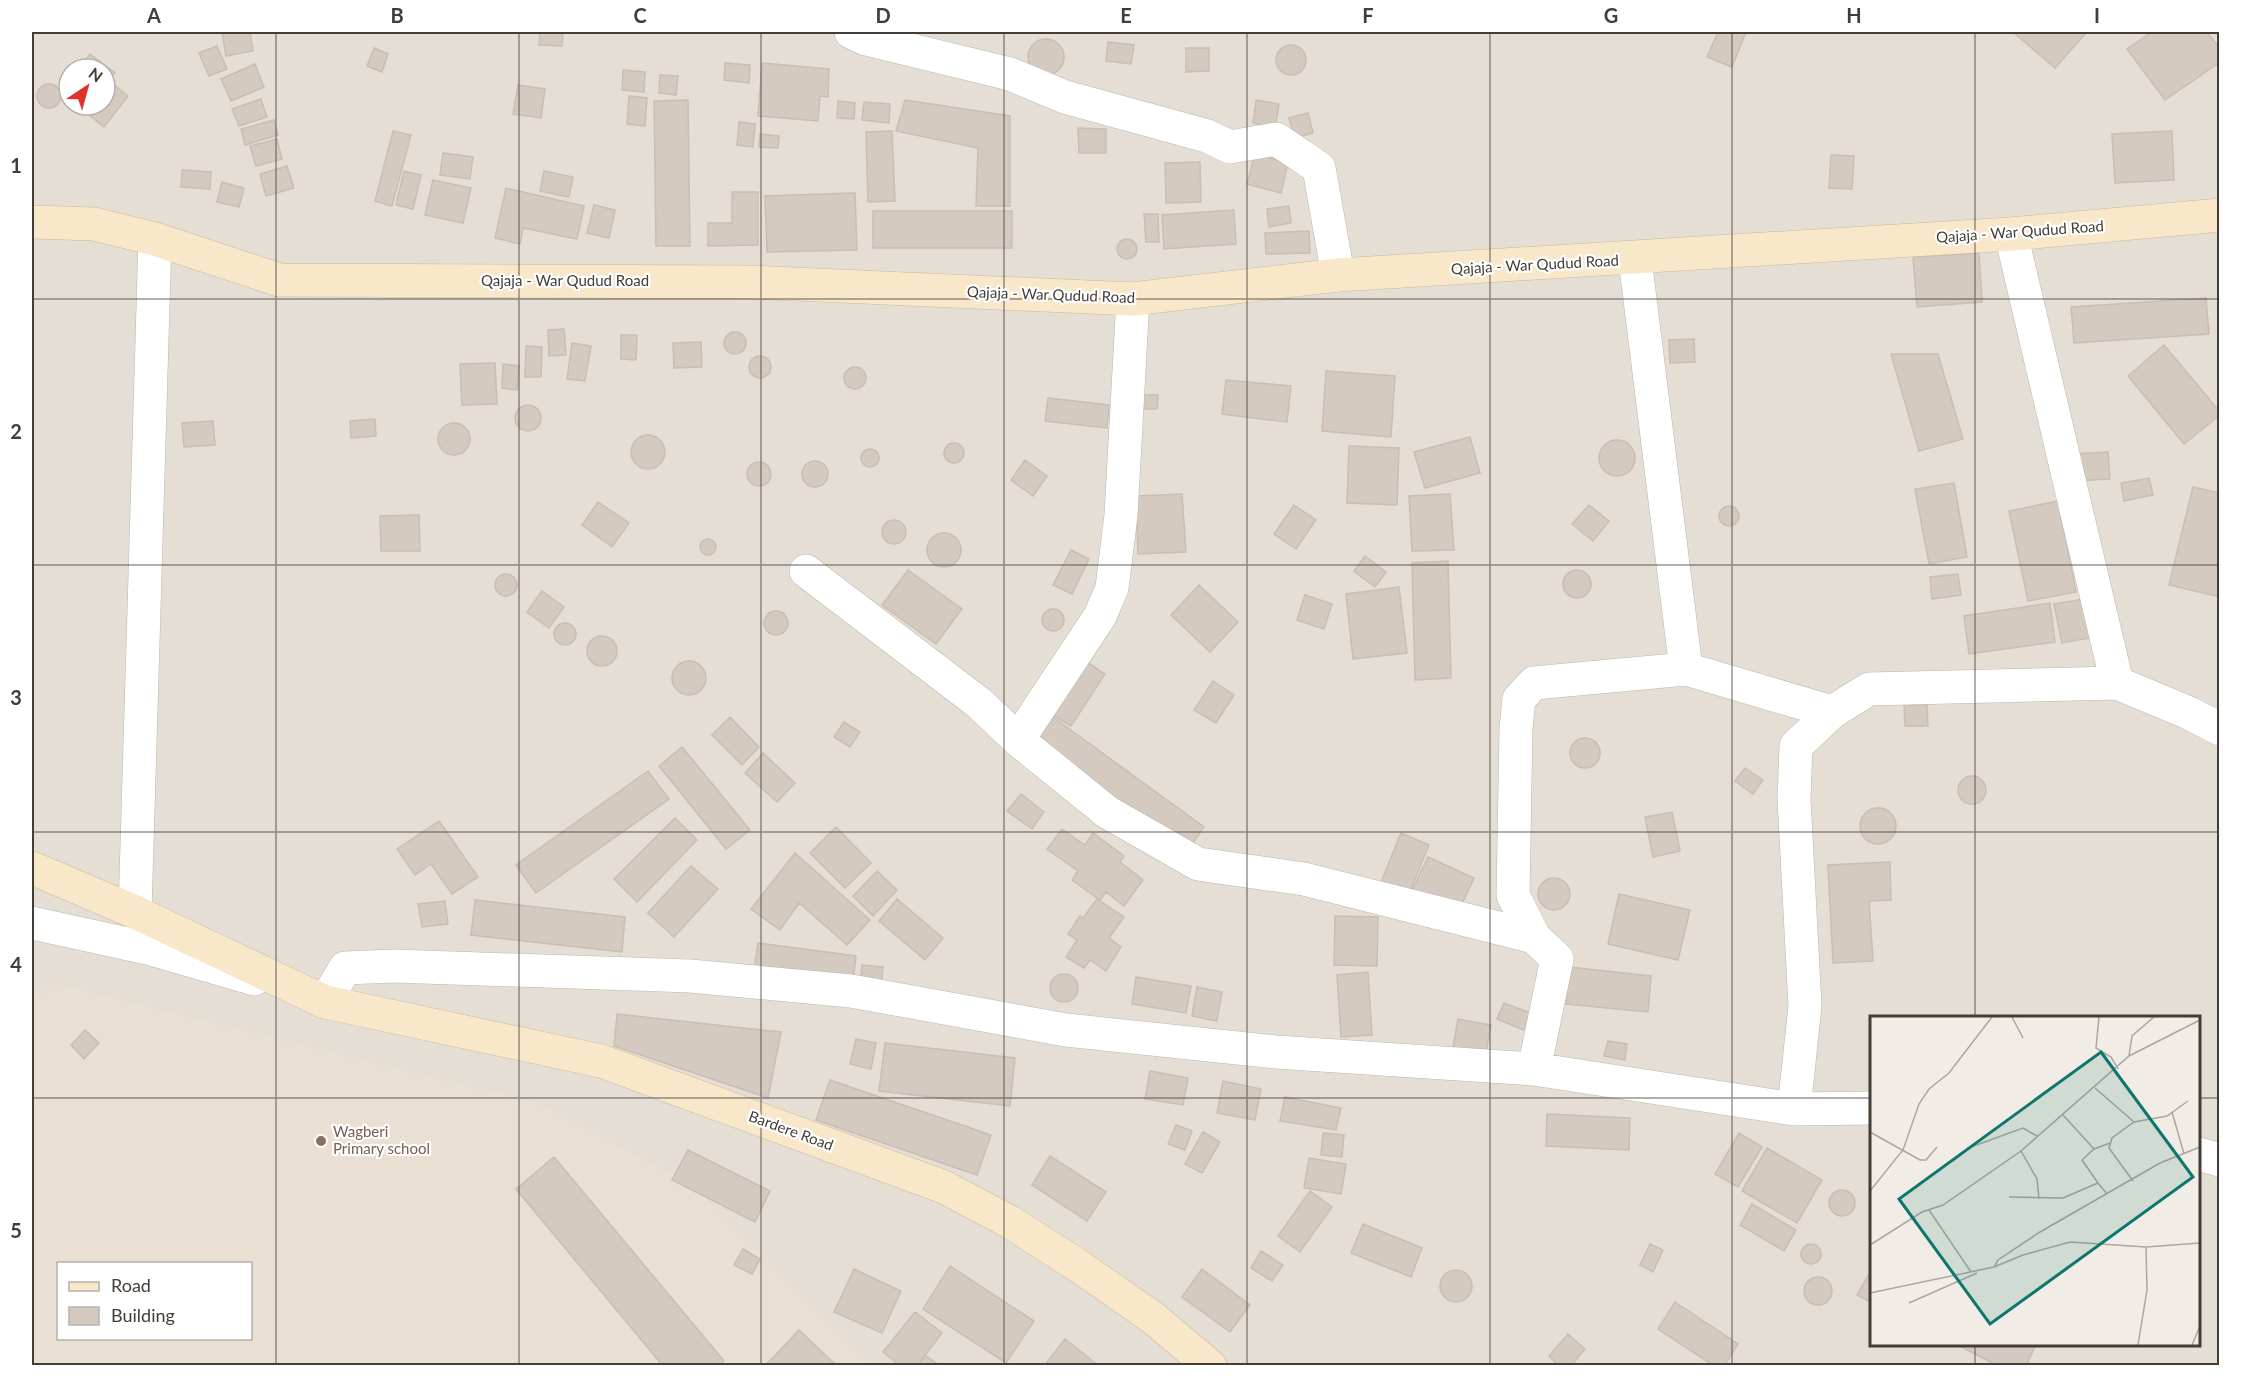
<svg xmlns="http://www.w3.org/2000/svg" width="2251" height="1397" font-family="Lato,sans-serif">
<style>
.residential{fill:#e4ded5;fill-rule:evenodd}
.education{fill:#e9dfd2;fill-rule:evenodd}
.building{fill:#d4cac0;stroke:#cbbeb1;stroke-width:1.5}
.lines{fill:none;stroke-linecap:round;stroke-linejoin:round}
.street-casing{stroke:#beb6ad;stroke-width:34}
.secondary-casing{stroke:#ccb99b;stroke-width:34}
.street{stroke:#fff;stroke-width:33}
.secondary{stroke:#f8e7c9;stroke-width:33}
.grid{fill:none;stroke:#433d36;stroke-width:1.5;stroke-opacity:0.55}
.education-dot{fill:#8d6e63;stroke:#fff;stroke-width:2}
.labels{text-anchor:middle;stroke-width:4.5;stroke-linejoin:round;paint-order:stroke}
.street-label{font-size:15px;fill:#433d36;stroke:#fff}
.education-label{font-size:15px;fill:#785e54;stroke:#fff;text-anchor:start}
.inset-road{fill:none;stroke:#aba7a0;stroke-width:1.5}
.view{fill:#0f766e;fill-opacity:0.15;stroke:#0f766e;stroke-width:3}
.inset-edge{fill:none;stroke:#433d36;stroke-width:3}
.neatline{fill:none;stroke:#433d36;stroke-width:2}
.grid-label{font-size:20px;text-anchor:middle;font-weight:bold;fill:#433d36}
</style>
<rect width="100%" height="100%" fill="#f1ede6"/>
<path class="residential" d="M32,32H2219V1365H32ZM69,69H105V105H69ZM1872,1018H2198V1344H1872ZM58,1264H250V1338H58Z"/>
<path class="education" d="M51,982L534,1102L687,1181L873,1365L32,1366V1005ZM58,1264H250V1338H58Z"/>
<path class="building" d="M222,32H250L253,51L226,56Z
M540,32H563L562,46L539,45Z
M1718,32H1746L1732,67L1707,57Z
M2013,32H2087L2055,68Z
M2152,32H2207L2220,49V62L2165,100L2127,49Z
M1028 57a18 18 0 1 1 36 0a18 18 0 1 1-36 0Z
M1108,42L1134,45L1131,64L1106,61Z
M1276 60a15 15 0 1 1 30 0a15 15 0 1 1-30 0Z
M217,46L227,69L209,76L199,53Z
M374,48L388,54L382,72L367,66Z
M1186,48H1209V71L1186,72Z
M90,54L115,73L105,87V69H79Z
M725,63L750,65L749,83L724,80Z
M762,63L829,69L828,97L820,96L818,121L758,116Z
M255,64L264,87L231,101L221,79Z
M623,70L645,72L644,92L622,90Z
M660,75L678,76L676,95L659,93Z
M113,84L128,96L104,127L89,115L97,105H105V95Z
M37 96a12 12 0 1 1 24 0a12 12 0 1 1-24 0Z
M518,85L545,89L541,118L513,114Z
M629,96L647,98L645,126L627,124Z
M261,99L267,117L239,126L232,109Z
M688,100L690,246H656L654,101Z
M905,100L1010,116V206H976L978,148L896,131Z
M1256,100L1279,104L1275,128L1253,123Z
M838,101L855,103L854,119L837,118Z
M864,102L890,104L889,123L862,120Z
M1308,113L1313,133L1295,138L1289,118Z
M274,120L278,135L245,145L241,129Z
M739,122L755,124L753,147L737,145Z
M1078,128L1106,129V153H1079Z
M393,131L411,135L392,206L375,201Z
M892,131L895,201L868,202L866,132Z
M2172,131L2174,180L2115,183L2112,134Z
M760,134L779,136L778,148L759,147Z
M277,139L282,159L256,166L250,146Z
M443,153L473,157L470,179L440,175Z
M1255,154L1288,163L1281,193L1247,184Z
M1831,155L1854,156L1852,189L1829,188Z
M1200,162L1201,202L1166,203L1165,163Z
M287,166L294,188L266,196L260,174Z
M182,170L211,172L210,189L181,187Z
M404,171L421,175L413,209L396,205Z
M544,171L573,177L569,197L540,191Z
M433,180L471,188L463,223L425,215Z
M222,182L244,188L239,207L217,202Z
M506,188L584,206L577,239L523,228L520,244L495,238Z
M732,192H758V245L708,246V223H732Z
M855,193L857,250L767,252L765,196Z
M594,205L615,210L609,238L587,233Z
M1289,206L1291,223L1269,227L1267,209Z
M1234,210L1236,244L1164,249L1162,215Z
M873,211H1012V248H873Z
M1144,214H1158L1159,242H1146Z
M1309,231L1310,253L1266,254L1265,233Z
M1117 249a10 10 0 1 1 20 0a10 10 0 1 1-20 0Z
M1979,253L1982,302L1917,307L1913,257Z
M2206,298L2209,334L2074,343L2071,307Z
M564,329L566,355L549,356L548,330Z
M724 343a11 11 0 1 1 22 0a11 11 0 1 1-22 0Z
M621,335H637L636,360L621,359Z
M1694,339L1695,362L1670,363L1669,340Z
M701,342L702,367L674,368L673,343Z
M572,343L591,346L585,381L567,379Z
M2164,345L2220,412V415L2184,444L2128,376Z
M526,346L542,347L541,377H525Z
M1891,354H1938L1963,439L1919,451Z
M749 367a11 11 0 1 1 22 0a11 11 0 1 1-22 0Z
M495,363L497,404L462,405L460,364Z
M503,364L519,366L517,390L502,388Z
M844 378a11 11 0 1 1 22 0a11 11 0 1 1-22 0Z
M1326,371L1395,376L1391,437L1322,431Z
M1226,380L1291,386L1287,422L1222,414Z
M1138,395H1158L1157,409H1138Z
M1048,398L1109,405L1107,428L1045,421Z
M515 418a13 13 0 1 1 26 0a13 13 0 1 1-26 0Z
M375,419L376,436L351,438L350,421Z
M213,421L215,445L184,447L182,423Z
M438 439a16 16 0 1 1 32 0a16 16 0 1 1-32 0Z
M631 452a17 17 0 1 1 34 0a17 17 0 1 1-34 0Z
M1470,437L1480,473L1425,488L1414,452Z
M1599 458a18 18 0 1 1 36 0a18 18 0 1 1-36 0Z
M944 453a10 10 0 1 1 20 0a10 10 0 1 1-20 0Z
M1349,446L1399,448L1397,505L1347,503Z
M861 458a9 9 0 1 1 18 0a9 9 0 1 1-18 0Z
M2108,452L2110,479L2074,481L2072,454Z
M1025,460L1047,476L1033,496L1011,480Z
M802 474a13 13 0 1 1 26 0a13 13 0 1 1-26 0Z
M747 474a12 12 0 1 1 24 0a12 12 0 1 1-24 0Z
M2149,478L2153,495L2124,501L2121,483Z
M1954,483L1967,557L1929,564L1915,489Z
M2193,487L2220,493V597L2169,585Z
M1182,494L1186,552L1138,554L1136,496Z
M1450,494L1454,550L1412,551L1409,496Z
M2058,501L2076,592L2028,601L2009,511Z
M598,502L629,523L612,547L582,525Z
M1294,505L1316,520L1296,549L1274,534Z
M1589,505L1609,521L1593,541L1572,524Z
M1719 516a10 10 0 1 1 20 0a10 10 0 1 1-20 0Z
M419,515L420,551H381L380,516Z
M882 532a12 12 0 1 1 24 0a12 12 0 1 1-24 0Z
M927 550a17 17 0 1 1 34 0a17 17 0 1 1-34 0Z
M700 547a8 8 0 1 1 16 0a8 8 0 1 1-16 0Z
M1071,550L1089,559L1072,594L1053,585Z
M1365,556L1386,572L1375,587L1354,571Z
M1448,561L1451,678L1415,680L1412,563Z
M1563 584a14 14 0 1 1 28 0a14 14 0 1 1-28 0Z
M908,570L962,609L936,644L882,605Z
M495 585a11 11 0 1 1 22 0a11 11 0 1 1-22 0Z
M1958,574L1961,595L1932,599L1930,577Z
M1199,585L1238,622L1210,652L1171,615Z
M1399,587L1407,653L1353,659L1346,594Z
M542,591L564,607L549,628L527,612Z
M1305,595L1332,604L1324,629L1297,620Z
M2083,599L2090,638L2062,643L2054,604Z
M2050,603L2055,642L1969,654L1964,616Z
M1042 620a11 11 0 1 1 22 0a11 11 0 1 1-22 0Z
M764 623a12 12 0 1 1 24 0a12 12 0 1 1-24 0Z
M554 634a11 11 0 1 1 22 0a11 11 0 1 1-22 0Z
M587 651a15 15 0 1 1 30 0a15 15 0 1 1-30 0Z
M1082,659L1105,674L1071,726L1048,712Z
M672 678a17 17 0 1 1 34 0a17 17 0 1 1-34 0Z
M1213,681L1234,695L1216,723L1194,710Z
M1904,705H1927L1928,726H1905Z
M730,717L759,747L742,765L712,735Z
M1053,717L1204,827L1187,851L1036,741Z
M844,722L860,732L850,747L834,737Z
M1570 753a15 15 0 1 1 30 0a15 15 0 1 1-30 0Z
M682,747L750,830L726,849L659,766Z
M763,753L795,783L777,802L745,773Z
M1745,768L1763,780L1753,794L1735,781Z
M648,771L669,799L536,893L516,865Z
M1958 790a14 14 0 1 1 28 0a14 14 0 1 1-28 0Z
M1021,794L1044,812L1032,829L1007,811Z
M1860 826a18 18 0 1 1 36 0a18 18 0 1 1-36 0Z
M1672,812L1680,851L1653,857L1645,817Z
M675,818L697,840L637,902L614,879Z
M439,821L478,877L452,894L431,864L415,875L397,849Z
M836,827L871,863L845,888L810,853Z
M1062,829L1085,845L1093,833L1124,856L1120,862L1143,880L1124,906L1106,892L1100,900L1072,880L1078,871L1047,849Z
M1401,833L1429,845L1407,899L1379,887Z
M795,853L870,920L847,945L799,903L780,930L751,909Z
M1428,857L1474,878L1457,915L1411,893Z
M1890,862L1891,900L1869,901L1873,961L1833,963L1828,865Z
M691,866L718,889L674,937L648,913Z
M877,871L897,890L873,916L853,896Z
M1538 894a16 16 0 1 1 32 0a16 16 0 1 1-32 0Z
M1619,894L1690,910L1678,960L1608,944Z
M897,899L943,938L925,960L879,921Z
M1097,899L1124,917L1109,938L1121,947L1106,971L1090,960L1084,968L1066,957L1077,940L1068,934L1080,916L1083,918Z
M475,900L625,917L622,952L471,935Z
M445,901L448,924L422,927L418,904Z
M1335,916L1378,917L1377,966L1334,965Z
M758,943L856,956L852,989L753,976Z
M862,965L883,967L881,988L860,985Z
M1569,967L1651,976L1648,1012L1566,1004Z
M1368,972L1372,1035L1341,1037L1337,975Z
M1050 988a14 14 0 1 1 28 0a14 14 0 1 1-28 0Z
M1136,977L1191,986L1186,1013L1132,1004Z
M1197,987L1222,992L1217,1021L1192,1016Z
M1504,1003L1533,1014L1526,1031L1497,1019Z
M617,1014L781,1032L768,1098L614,1046Z
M1458,1019L1491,1025L1486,1052L1453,1047Z
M85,1030L99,1043L84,1059L71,1045Z
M856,1039L876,1043L871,1069L850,1064Z
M1608,1041L1627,1044L1625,1060L1604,1056Z
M885,1043L1015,1058L1010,1106L879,1091Z
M1150,1071L1188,1078L1183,1105L1145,1099Z
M830,1080L991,1135L977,1175L816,1120Z
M1223,1081L1261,1089L1255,1120L1217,1113Z
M1285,1097L1341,1108L1336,1130L1280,1121Z
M1547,1114L1630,1118L1629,1150L1546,1146Z
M1176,1125L1192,1131L1185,1150L1168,1144Z
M1203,1132L1220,1142L1202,1173L1185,1164Z
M1323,1133L1344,1135L1342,1157L1321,1155Z
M1739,1133L1762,1147L1738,1187L1715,1174Z
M1767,1148L1822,1180L1797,1223L1742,1191Z
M688,1150L770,1191L755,1222L672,1180Z
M1050,1156L1106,1192L1087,1221L1032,1185Z
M554,1157L724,1361L718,1366H663L516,1189Z
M1309,1158L1346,1164L1341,1194L1304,1188Z
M1829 1203a13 13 0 1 1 26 0a13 13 0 1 1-26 0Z
M1310,1191L1332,1207L1300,1252L1278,1236Z
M1752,1204L1796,1230L1784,1251L1740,1225Z
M1363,1224L1422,1248L1411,1277L1351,1253Z
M1801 1254a10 10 0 1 1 20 0a10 10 0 1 1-20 0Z
M1650,1244L1663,1250L1653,1272L1640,1265Z
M743,1249L760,1259L752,1274L734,1265Z
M1261,1251L1283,1265L1272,1281L1251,1268Z
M950,1266L1034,1321L1006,1363L923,1309Z
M854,1269L901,1291L882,1333L834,1312Z
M1202,1269L1250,1305L1230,1332L1182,1297Z
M1872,1269V1303L1857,1295Z
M1440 1286a16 16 0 1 1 32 0a16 16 0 1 1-32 0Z
M1804 1291a14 14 0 1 1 28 0a14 14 0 1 1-28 0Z
M1675,1302L1738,1344L1724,1366H1714L1658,1329Z
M915,1312L942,1333L917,1366H900L883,1352Z
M799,1330L837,1366H765Z
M1568,1334L1585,1349L1571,1366H1559L1549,1356Z
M1065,1339L1099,1366H1044Z
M1956,1344H2036L2026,1366H1998Z
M925,1355L940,1366H918Z"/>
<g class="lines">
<g class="street-casing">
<path id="street" d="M851,32L866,39L1010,74L1065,97L1207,136L1230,147L1276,139L1319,168L1338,275
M2011,234L2117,683
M1635,259L1686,669
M806,571L979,703L1018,740L1107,812L1198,864L1304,879L1534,937L1557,959L1534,1069
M1018,740L1100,616L1112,588L1121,515L1133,299
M135,912L155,239
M32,923L151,949L254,979
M1534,937L1513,895L1516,728L1519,699L1534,683L1686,669L1832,712
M325,1002L345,968L394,966L690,976L851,991L1066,1030L1276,1052L1534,1069L1794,1109L1872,1108
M1794,1109L1805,1006L1794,799L1796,746L1832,712L1869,689L2117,683L2189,713L2220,729
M2198,1154L2220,1160"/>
</g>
<g class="secondary-casing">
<path id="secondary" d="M32,222L94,224L155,239L279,280L749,282L1133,299L1338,275L2011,234L2220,215
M32,868L135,912L325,1002L601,1061L944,1187L1010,1222L1077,1265L1152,1317L1210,1366"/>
</g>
<use href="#street" class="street"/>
<use href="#secondary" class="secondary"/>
</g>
<path class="grid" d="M276,32V1366M519,32V1366M761,32V1366M1004,32V1366M1247,32V1366M1490,32V1366M1732,32V1366M1975,32V1018M32,299H2220M32,565H2220M32,832H2220M32,1098H1872M2198,1098H2220M1975,1344V1366"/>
<circle class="education-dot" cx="321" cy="1141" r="6"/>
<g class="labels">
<g class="street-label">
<text transform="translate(2020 232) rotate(-4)" y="5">Qajaja - War Qudud Road</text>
<text transform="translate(1535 265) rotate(-3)" y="5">Qajaja - War Qudud Road</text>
<text x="565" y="286">Qajaja - War Qudud Road</text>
<text transform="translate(1051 295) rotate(2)" y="5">Qajaja - War Qudud Road</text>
<text transform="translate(791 1131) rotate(20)" y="5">Bardere Road</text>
</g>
<g class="education-label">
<text x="333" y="1137">Wagberi<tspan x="333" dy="17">Primary school</tspan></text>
</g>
</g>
<g transform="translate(1870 1016)">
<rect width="330" height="330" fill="#f1ede6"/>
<path class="inset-road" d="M142,1L153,22M229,1L226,32L241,41L248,53M259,40L262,20L284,1M225,72L264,106M302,96L314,138M193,99L224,133M0,116L50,144H56L67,131M151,135L167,163L169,183M83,145L101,131L153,112L167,120M263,165L239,132L242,122L264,106L297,100L318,85M228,167L212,144L224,133L240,127M0,175L33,134L49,88L59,73L79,57L122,1M139,181L193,182L228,167L237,178M59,194L101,256M0,229L52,196L73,189L151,135L259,40L330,4M124,251L128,244L170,216L290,147L330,131M0,277L124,251L153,239L200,226L276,231L330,227M39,287L107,257M268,329L277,274L276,231M322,329L330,310"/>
<path class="view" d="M231,36L323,161L120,308L29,183Z"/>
<rect width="330" height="330" class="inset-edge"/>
</g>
<rect width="2251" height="1397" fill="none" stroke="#ffffff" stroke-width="66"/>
<rect x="57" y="1262" width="195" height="78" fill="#ffffff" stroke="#b4b1af" stroke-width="1.5"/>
<rect x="69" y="1282" width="30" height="9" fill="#f8e7c9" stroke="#b4b1af" stroke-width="1.5"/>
<text x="111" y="1292" font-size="18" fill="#433d36">Road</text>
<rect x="69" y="1307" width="30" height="18" fill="#d4cac0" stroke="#b4b1af" stroke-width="1.5"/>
<text x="111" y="1322" font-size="18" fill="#433d36">Building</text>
<g transform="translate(87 87) rotate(36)"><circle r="28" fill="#ffffff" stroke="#b4b1af" stroke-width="1.5"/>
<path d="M0-4.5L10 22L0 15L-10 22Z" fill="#e1332e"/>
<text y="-9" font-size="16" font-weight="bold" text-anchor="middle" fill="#433d36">N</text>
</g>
<rect x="33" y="33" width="2185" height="1331" class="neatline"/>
<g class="grid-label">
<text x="154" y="23">A</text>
<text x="397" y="23">B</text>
<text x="640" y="23">C</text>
<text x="883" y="23">D</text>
<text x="1126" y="23">E</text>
<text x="1368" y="23">F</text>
<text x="1611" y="23">G</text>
<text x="1854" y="23">H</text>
<text x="2097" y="23">I</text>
<text x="16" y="173">1</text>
<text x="16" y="439">2</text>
<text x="16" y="705">3</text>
<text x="16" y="972">4</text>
<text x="16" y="1238">5</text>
</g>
</svg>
